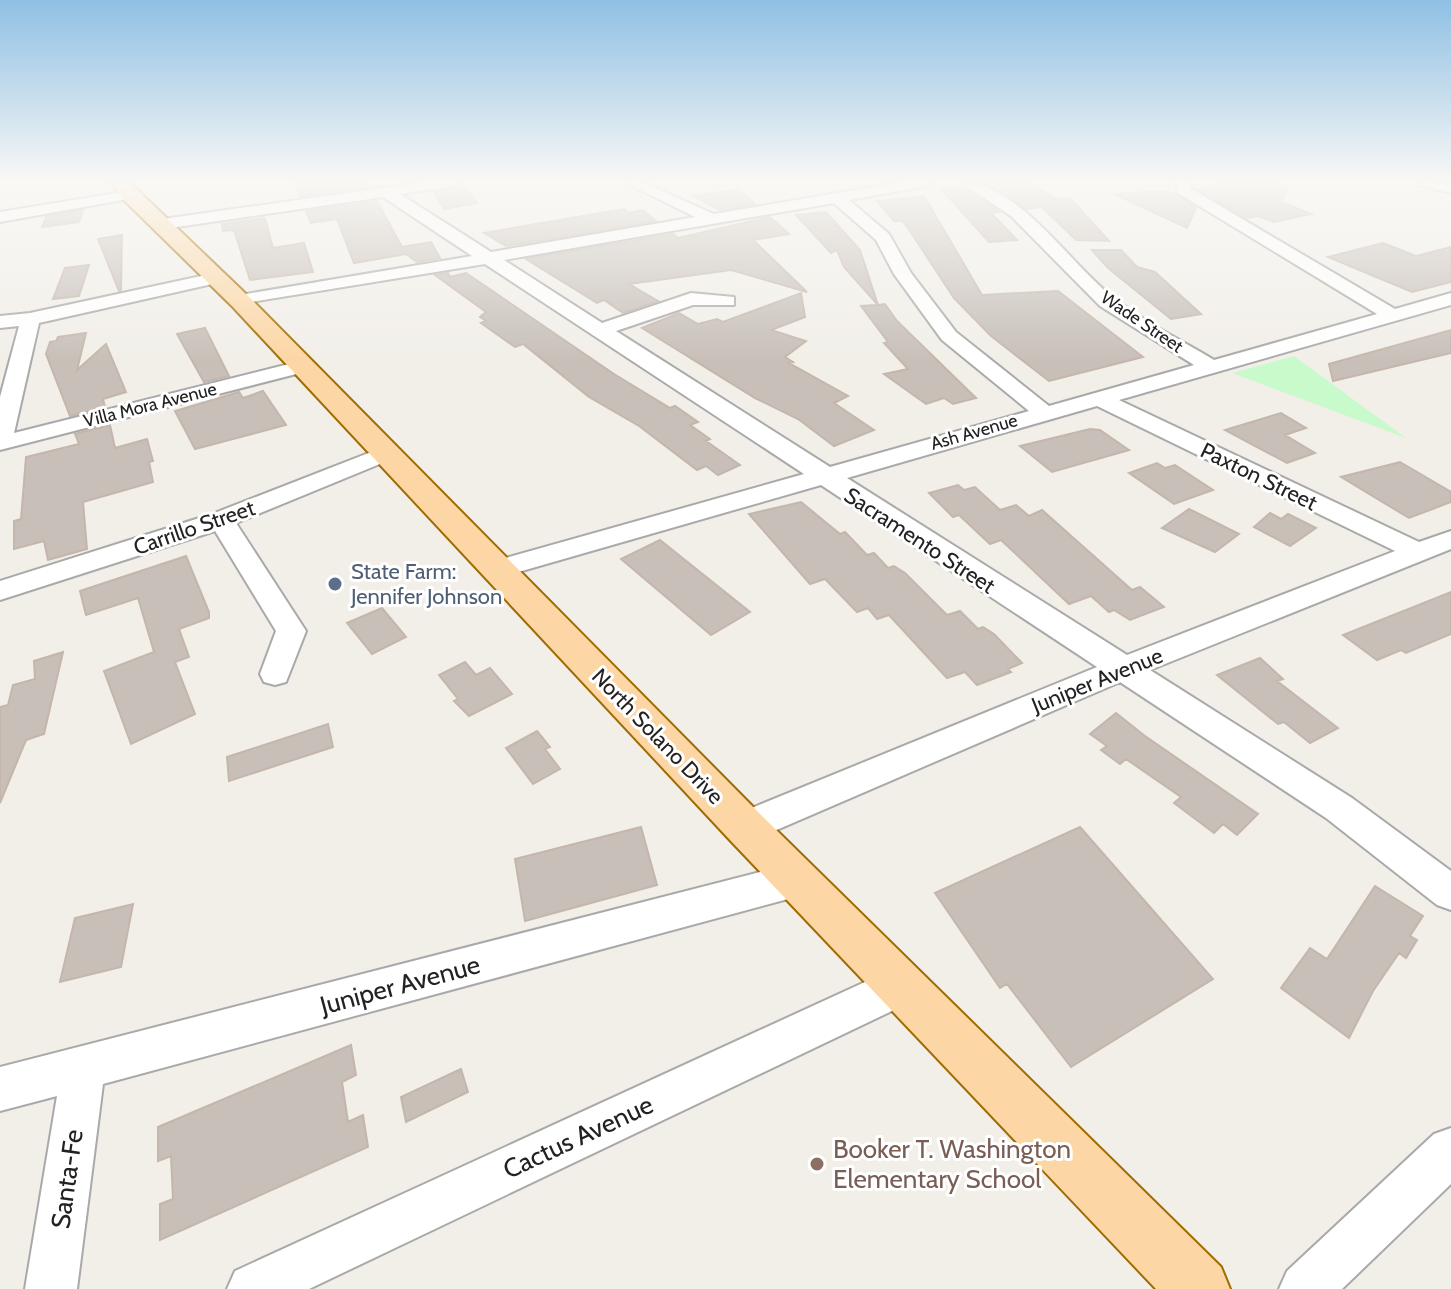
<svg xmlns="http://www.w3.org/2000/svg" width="1451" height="1289" font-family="Cabin,sans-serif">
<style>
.park{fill:#c8facc}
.building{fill:#c7bfb8;stroke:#c4b6ab;stroke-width:2}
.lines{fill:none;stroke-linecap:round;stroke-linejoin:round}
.minor-casing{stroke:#a9a9a9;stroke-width:4}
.major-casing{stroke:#a06b00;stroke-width:4}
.minor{fill:#fff;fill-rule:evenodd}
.major{fill:#fcd6a4;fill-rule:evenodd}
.service-dot{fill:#5c6f8a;stroke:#fff;stroke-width:3}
.education-dot{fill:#8d6e63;stroke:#fff;stroke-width:3}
.labels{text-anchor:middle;stroke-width:6;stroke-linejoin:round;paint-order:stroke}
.far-street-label{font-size:18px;fill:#222;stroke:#fff}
.street-label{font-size:22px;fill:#222;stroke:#fff}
.service-label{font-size:22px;fill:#4e5e75;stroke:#fff;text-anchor:start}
.near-street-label{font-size:26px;fill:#222;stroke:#fff}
.near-education-label{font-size:26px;fill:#785e54;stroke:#fff;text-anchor:start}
</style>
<rect width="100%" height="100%" fill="#f2efe9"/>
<path class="park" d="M1294,356L1406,438L1232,373Z"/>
<path class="building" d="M294,182H366L369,187L300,197Z
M1026,182L1057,199L1070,198L1109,241L1076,240L1042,207L1026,209L984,184Z
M1232,182H1270L1287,188L1281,202L1311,214L1274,222L1258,216L1247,218L1197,189Z
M463,185L477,203L444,209L434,192Z
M962,187L999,212L991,213L1017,240L989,242L942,190Z
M739,189L755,204L720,210L693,196Z
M1159,191L1175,193L1196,208L1187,228L1114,194Z
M924,196L982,295L1058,291L1143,357L1049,381L991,336L954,298L906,225L902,221H894L877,201Z
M377,201L402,247L431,242L440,258L417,262L406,254L354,263L337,219L311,223L306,211Z
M624,209L628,213L643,210L656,221L506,246L484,233Z
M83,210L79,222L42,227L46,217Z
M826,212L860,250L878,305L885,304L897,321L976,398L953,404L944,398L926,404L884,374L908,369L884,343L888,342L861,306L878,305L844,267L837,250L831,253L796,215Z
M770,217L789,234L753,240L807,292L731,270L629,284L658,301L623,313L604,300L597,303L526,259L673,234L678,238Z
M265,218L273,248L304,243L313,272L250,280L234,230L223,231L222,224Z
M122,235L121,290L119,291L98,239Z
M1383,243L1416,256L1451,247V282L1412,292L1328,257Z
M1092,250H1121L1137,267L1155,272L1201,314L1171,319L1108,268Z
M89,265L79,296L53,299L65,268Z
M448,273L450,277L466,273L614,374L670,408L675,406L698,422L690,425L710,439L706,441L740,465L718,475L706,466L697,470L639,426L589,397L523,344L515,347L481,323L486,321L480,317L486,312L435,275Z
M801,293L805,317L771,330L806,341L785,357L793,362L789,363L848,396L834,403L874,430L834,446L798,419L755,398L642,328L679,313L698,324L717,319L723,322Z
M205,328L229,376L204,382L177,334Z
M1451,330V353L1333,381L1329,364Z
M86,333L77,370L106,344L126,392L103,399L105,407L70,416L46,354L50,342L56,341L58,337Z
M263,391L286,425L195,449L175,411L239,392L243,398Z
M1281,413L1306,428L1285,435L1315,453L1287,463L1225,430Z
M110,425L115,448L147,439L153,461L149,462L153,482L83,502L87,549L48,560L44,541L14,549V521L21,519L26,457L79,444L75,434Z
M1090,429L1100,430L1129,450L1052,472L1020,446Z
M1400,462L1451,492V502L1409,518L1341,477Z
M1157,463L1165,468L1175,465L1213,490L1174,504L1129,473Z
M958,485L964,490L975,487L1000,510L1016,505L1029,516L1042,510L1132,590L1140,587L1164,607L1130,620L1114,610L1109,612L1091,596L1069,604L1001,540L990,544L959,515L953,517L929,493Z
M801,502L840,534L845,532L867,555L874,553L888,568L894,566L905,573L947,615L960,611L978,629L983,627L994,634L1022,663L1008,669L1011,672L977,685L965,672L947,678L889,615L877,619L868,608L857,612L825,579L810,584L749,514Z
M1189,509L1239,534L1215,552L1162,528Z
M1270,513L1281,519L1288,514L1316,528L1290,546L1254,527Z
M660,540L750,612L711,635L621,559Z
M186,556L209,612V618L179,629L189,657L175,662L195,714L131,744L104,671L154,652L138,598L86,615L80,591Z
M1451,592V634L1406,653L1401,650L1377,660L1343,635Z
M382,608L406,637L372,654L347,623Z
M63,652L44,734L26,740L0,803V707L8,705L13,685L35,679L34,661Z
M1260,658L1283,679L1277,681L1338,728L1310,743L1284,722L1278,724L1217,675Z
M465,662L476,675L490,668L512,694L469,716L454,701L458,699L439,675Z
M1116,713L1145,736L1258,814L1237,835L1223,824L1214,833L1174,803L1181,797L1126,759L1120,764L1101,750L1107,746L1090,734Z
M328,724L333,747L229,781L227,757Z
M537,731L550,747L545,749L560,769L533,784L506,748Z
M641,827L657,885L525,921L515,859Z
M1080,827L1213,979L1071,1067L1007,984L1000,988L935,893Z
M1375,886L1423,916L1410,936L1417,940L1406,958L1399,953L1373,991L1349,1038L1281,988L1310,948L1327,959Z
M133,904L121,967L60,982L75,918Z
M351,1045L356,1075L342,1082L348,1122L363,1115L368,1147L160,1240V1204L173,1199L171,1156L158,1161V1127Z
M461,1069L468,1092L406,1122L401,1097Z"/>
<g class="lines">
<g class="minor-casing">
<path id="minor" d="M425,182H461L454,186L400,194L491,252L695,217L624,182H642L714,214L903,182H934L927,186L849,200L889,234L911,273L956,332L1049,406L1194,365L1100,306L1011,216L960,182C1019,182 1070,265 1114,298C1144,322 1181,340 1214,360L1377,314L1178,193L1176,182H1190V188L1395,309L1451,293V305L1119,400L1419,542L1451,531V549L1150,670L1352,798L1451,871V910L1437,905L1326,818L1120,682L758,838L745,842L732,838L727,827L732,816L1097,667L821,485L508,575H488L484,569L488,563L804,474L485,264L233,305V297L240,295L472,256L383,197L163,229L155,224L163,219ZM834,203L876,240L894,274L942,340L1029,411L830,467L616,331L693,305H734V297L691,293L602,323L504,260ZM1097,406L1395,551L1127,655L847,478Z
M1417,182L1451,185V193L1419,185Z
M129,191L134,192V198L0,222V212Z
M215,273L224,278L221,282L39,323L14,433L301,361L308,363L311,367L308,371L0,450V397L19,326L0,328V316L30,313Z
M384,447L396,454L392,459L236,523L306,631L286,682L275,685L264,682L260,674L276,631L215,531L0,600V581L212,514Z
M799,862L812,867L818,879L812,891L799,896L103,1084L77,1289H25L57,1096L0,1111V1067Z
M902,965L917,971L923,985L917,999L309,1289H227L235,1271Z
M1451,1128V1184L1342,1289H1279L1287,1271L1434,1134Z"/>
</g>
<g class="major-casing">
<path id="major" d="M111,182H129L248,296L760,814L1221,1267L1230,1289H1156L730,840L232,306L123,199Z"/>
</g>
<use href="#minor" class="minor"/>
<use href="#major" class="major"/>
</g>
<linearGradient id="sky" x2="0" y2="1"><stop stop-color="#8fc0e4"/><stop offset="0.5" stop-color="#f9f8f5"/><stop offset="1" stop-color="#f9f8f5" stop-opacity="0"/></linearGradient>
<rect width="1451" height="362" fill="url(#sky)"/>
<circle class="service-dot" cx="335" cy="584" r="8"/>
<circle class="education-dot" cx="817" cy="1164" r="8"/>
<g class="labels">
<g class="far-street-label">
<text transform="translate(1142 322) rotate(34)" y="6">Wade Street</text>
<text transform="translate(150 405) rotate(-14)" y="6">Villa Mora Avenue</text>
<text transform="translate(974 432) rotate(-16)" y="6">Ash Avenue</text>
</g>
<g class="street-label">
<text transform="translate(1259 476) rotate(26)" y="8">Paxton Street</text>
<text transform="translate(194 527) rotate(-19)" y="8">Carrillo Street</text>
<text transform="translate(920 540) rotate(33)" y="8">Sacramento Street</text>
<text transform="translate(1097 680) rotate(-22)" y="8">Juniper Avenue</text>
<text transform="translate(658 736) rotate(46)" y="8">North Solano Drive</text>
</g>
<g class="service-label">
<text x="351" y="579">State Farm:<tspan x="351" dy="25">Jennifer Johnson</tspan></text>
</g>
<g class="near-street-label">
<text transform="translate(400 985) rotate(-15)" y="9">Juniper Avenue</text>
<text transform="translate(578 1137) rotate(-25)" y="9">Cactus Avenue</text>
<text transform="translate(67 1179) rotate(-82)" y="9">Santa-Fe</text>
</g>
<g class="near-education-label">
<text x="833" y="1158">Booker T. Washington<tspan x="833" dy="30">Elementary School</tspan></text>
</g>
</g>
</svg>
